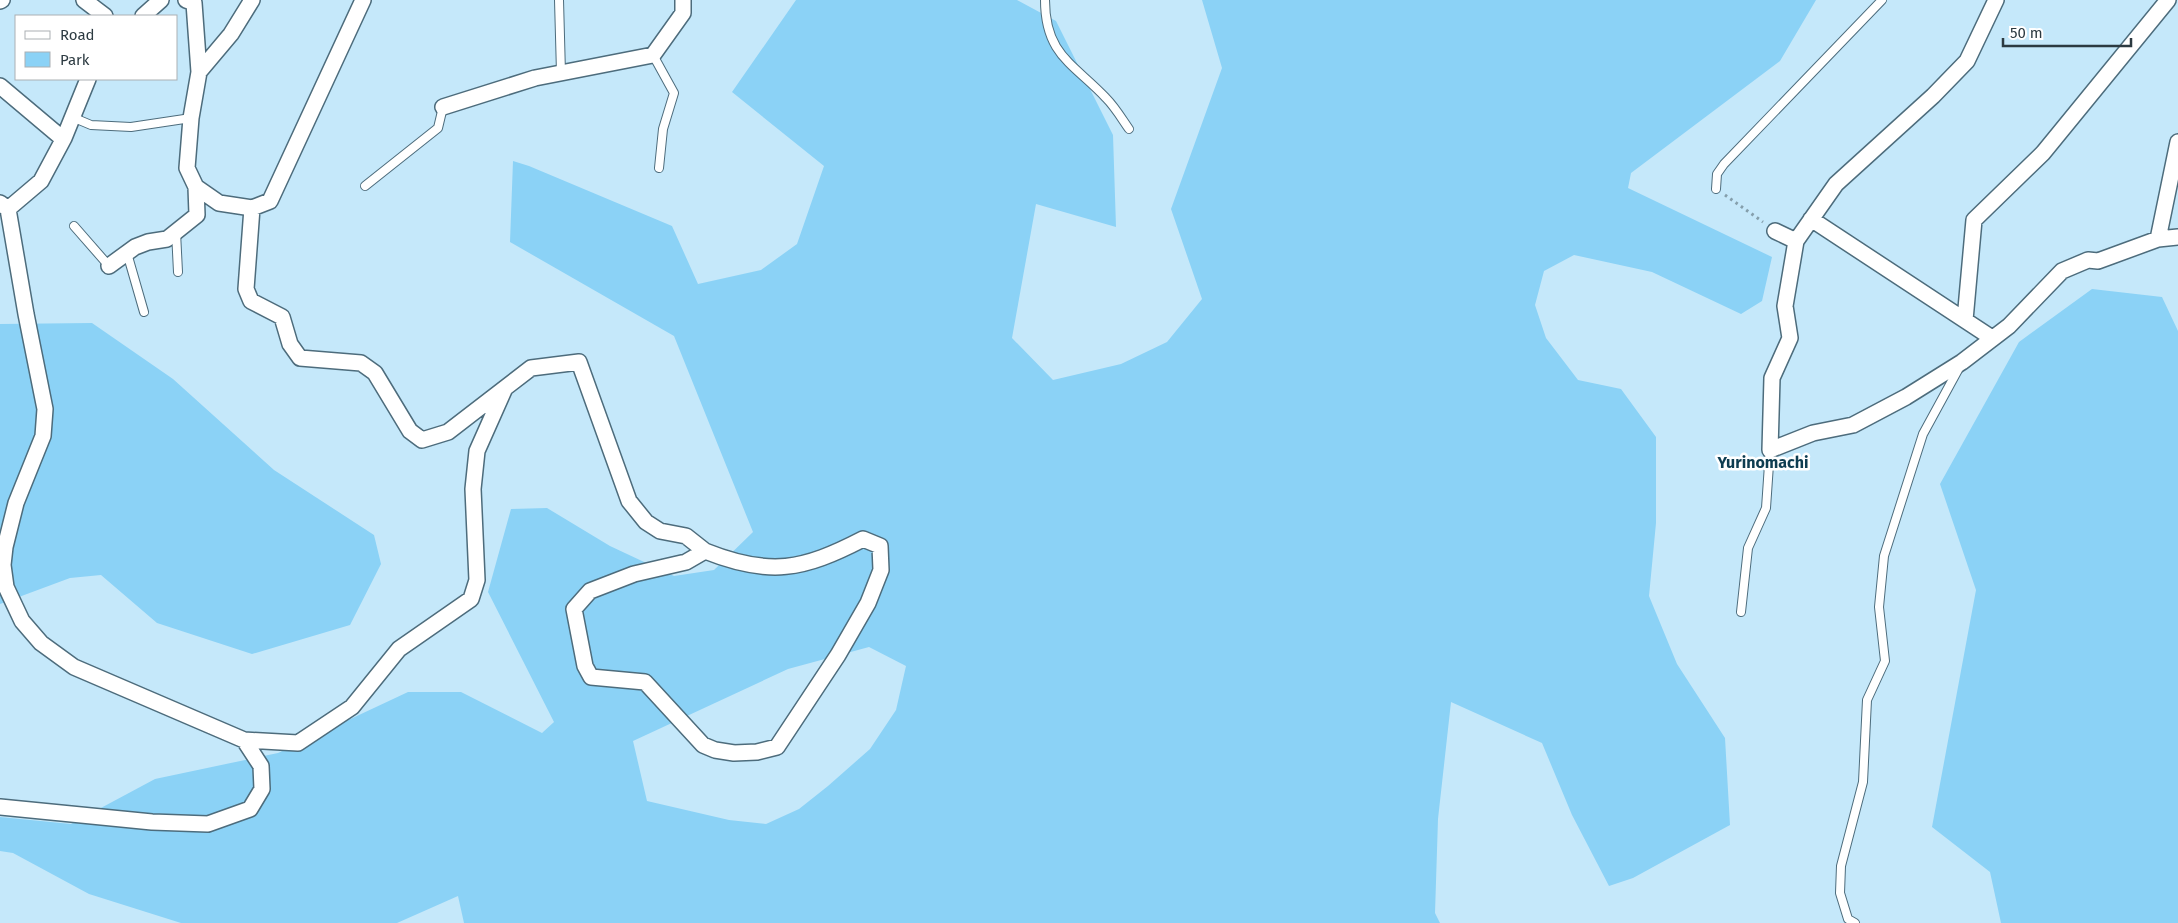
<svg xmlns="http://www.w3.org/2000/svg" width="2178" height="923" font-family="'Fira Sans',sans-serif">
<style>
.green{fill:#8bd2f6;fill-rule:evenodd}
.lines{fill:none;stroke-linecap:round;stroke-linejoin:round}
.lane-casing{stroke:#4d6c7c;stroke-width:10}
.street-casing{stroke:#4d6c7c;stroke-width:18}
.path{stroke:#859fac;stroke-width:3;stroke-dasharray:2.5 4;stroke-linecap:butt}
.lane{stroke:#fff;stroke-width:8}
.street{stroke:#fff;stroke-width:15}
.labels{text-anchor:middle;stroke-width:5;stroke-linejoin:round;paint-order:stroke}
.quarter-label{font-size:16px;font-weight:bold;fill:#0e3d51;stroke:#fff}
</style>
<rect width="100%" height="100%" fill="#c5e8fa"/>
<path class="green" d="M796,0H1017L1056,21L1113,135L1116,227L1036,204L1012,338L1053,380L1121,364L1167,342L1202,299L1171,209L1222,68L1202,0H1816L1780,61L1631,173L1628,188L1772,257L1762,301L1741,314L1652,272L1574,255L1544,271L1535,305L1546,338L1578,380L1621,389L1656,437V523L1649,596L1677,664L1725,738L1730,825L1633,878L1609,886L1572,815L1542,743L1451,702L1438,819L1435,913L1440,923H464L458,896L397,923H181L89,894L13,853L0,851V817L71,824L155,779L278,753L408,692H461L542,733L554,722L488,592L511,509L547,508L610,546L674,576L714,570L753,532L674,336L510,242L513,161L529,166L672,226L698,284L761,270L797,244L824,166L732,92ZM869,647L906,666L896,710L870,749L828,786L799,809L766,824L729,820L647,801L633,741L788,669Z
M2092,289L2162,297L2178,331V923H2001L1990,872L1932,827L1976,590L1940,484L2019,342Z
M92,323L173,379L274,470L374,535L381,564L350,625L252,654L157,623L101,575L70,578L0,604V324Z"/>
<g class="lines">
<g class="lane-casing">
<path id="lane" d="M559,0L561,73
M1045,0C1045,55 1074,64 1106,98C1115,107 1122,119 1129,129
M653,55L674,93L663,129L659,168
M72,117L91,125L131,127L191,118
M365,186L438,128L443,107
M1716,189L1717,174L1724,164L1882,0
M74,226L109,266
M176,232L178,272
M127,253L144,312
M1741,612L1748,548L1766,508L1770,450
M1855,923L1848,919L1840,893L1841,866L1863,782L1867,700L1885,661L1879,607L1884,556L1923,434L1959,368"/>
</g>
<g class="street-casing">
<path id="street" d="M84,0L105,16
M186,0L194,3L199,72L191,118L187,168L196,187L219,203L252,208L270,201L363,0
M1996,0L1967,61L1933,96L1836,184L1796,241L1785,306L1790,338L1772,378L1770,450L1813,433L1853,425L1906,397L1962,362L2009,326L2062,271L2088,260L2098,261L2158,239L2178,237
M0,1L2,0
M143,16L161,0
M199,72L231,34L252,0
M0,86L63,139
M443,107L535,78L653,55L683,13V0
M0,203L8,209L26,314L45,409L43,436L16,503L5,547L3,565L6,587L22,621L41,643L74,667L244,740L298,743L352,707L399,649L471,599L477,580L473,489L477,451L505,388
M252,208L246,289L251,301L282,317L290,344L300,358L361,363L375,373L410,431L422,440L448,432L531,368L579,362L629,501L646,522L660,531L686,536L705,551
M8,209L41,181L64,138L88,79
M1811,219L1992,338
M1775,231L1796,241
M2158,239L2178,142
M109,266L135,247L148,242L167,239L197,215L196,187
M1965,320L1974,220L2043,153L2168,0
M863,539L880,546L881,570L868,603L838,655L777,747L757,752L734,753L715,750L703,745L645,682L591,677L585,666L574,609L590,591L634,574L686,562L705,551C770,577 803,570 863,539Z
M0,807L152,822L208,824L250,809L262,789L261,766L244,740"/>
</g>
<path class="path" d="M1725,195L1763,222"/>
<use href="#lane" class="lane"/>
<use href="#street" class="street"/>
</g>
<g class="labels">
<g class="quarter-label">
<text x="1763" y="468">Yurinomachi</text>
</g>
</g>
<rect x="15" y="15" width="162" height="65" fill="#ffffff" stroke="#abb0b3"/>
<rect x="25" y="31" width="25" height="8" fill="#ffffff" stroke="#abb0b3"/>
<text x="60" y="40" font-size="15" fill="#2c3a41">Road</text>
<rect x="25" y="52" width="25" height="15" fill="#8bd2f6" stroke="#abb0b3"/>
<text x="60" y="65" font-size="15" fill="#2c3a41">Park</text>
<path d="M2003 38v8h128v-8" fill="none" stroke="#2c3a41" stroke-width="2.5"/>
<text x="2010" y="38" font-size="15" fill="#2c3a41" stroke="#ffffff" stroke-width="4" paint-order="stroke">50 m</text>
</svg>
